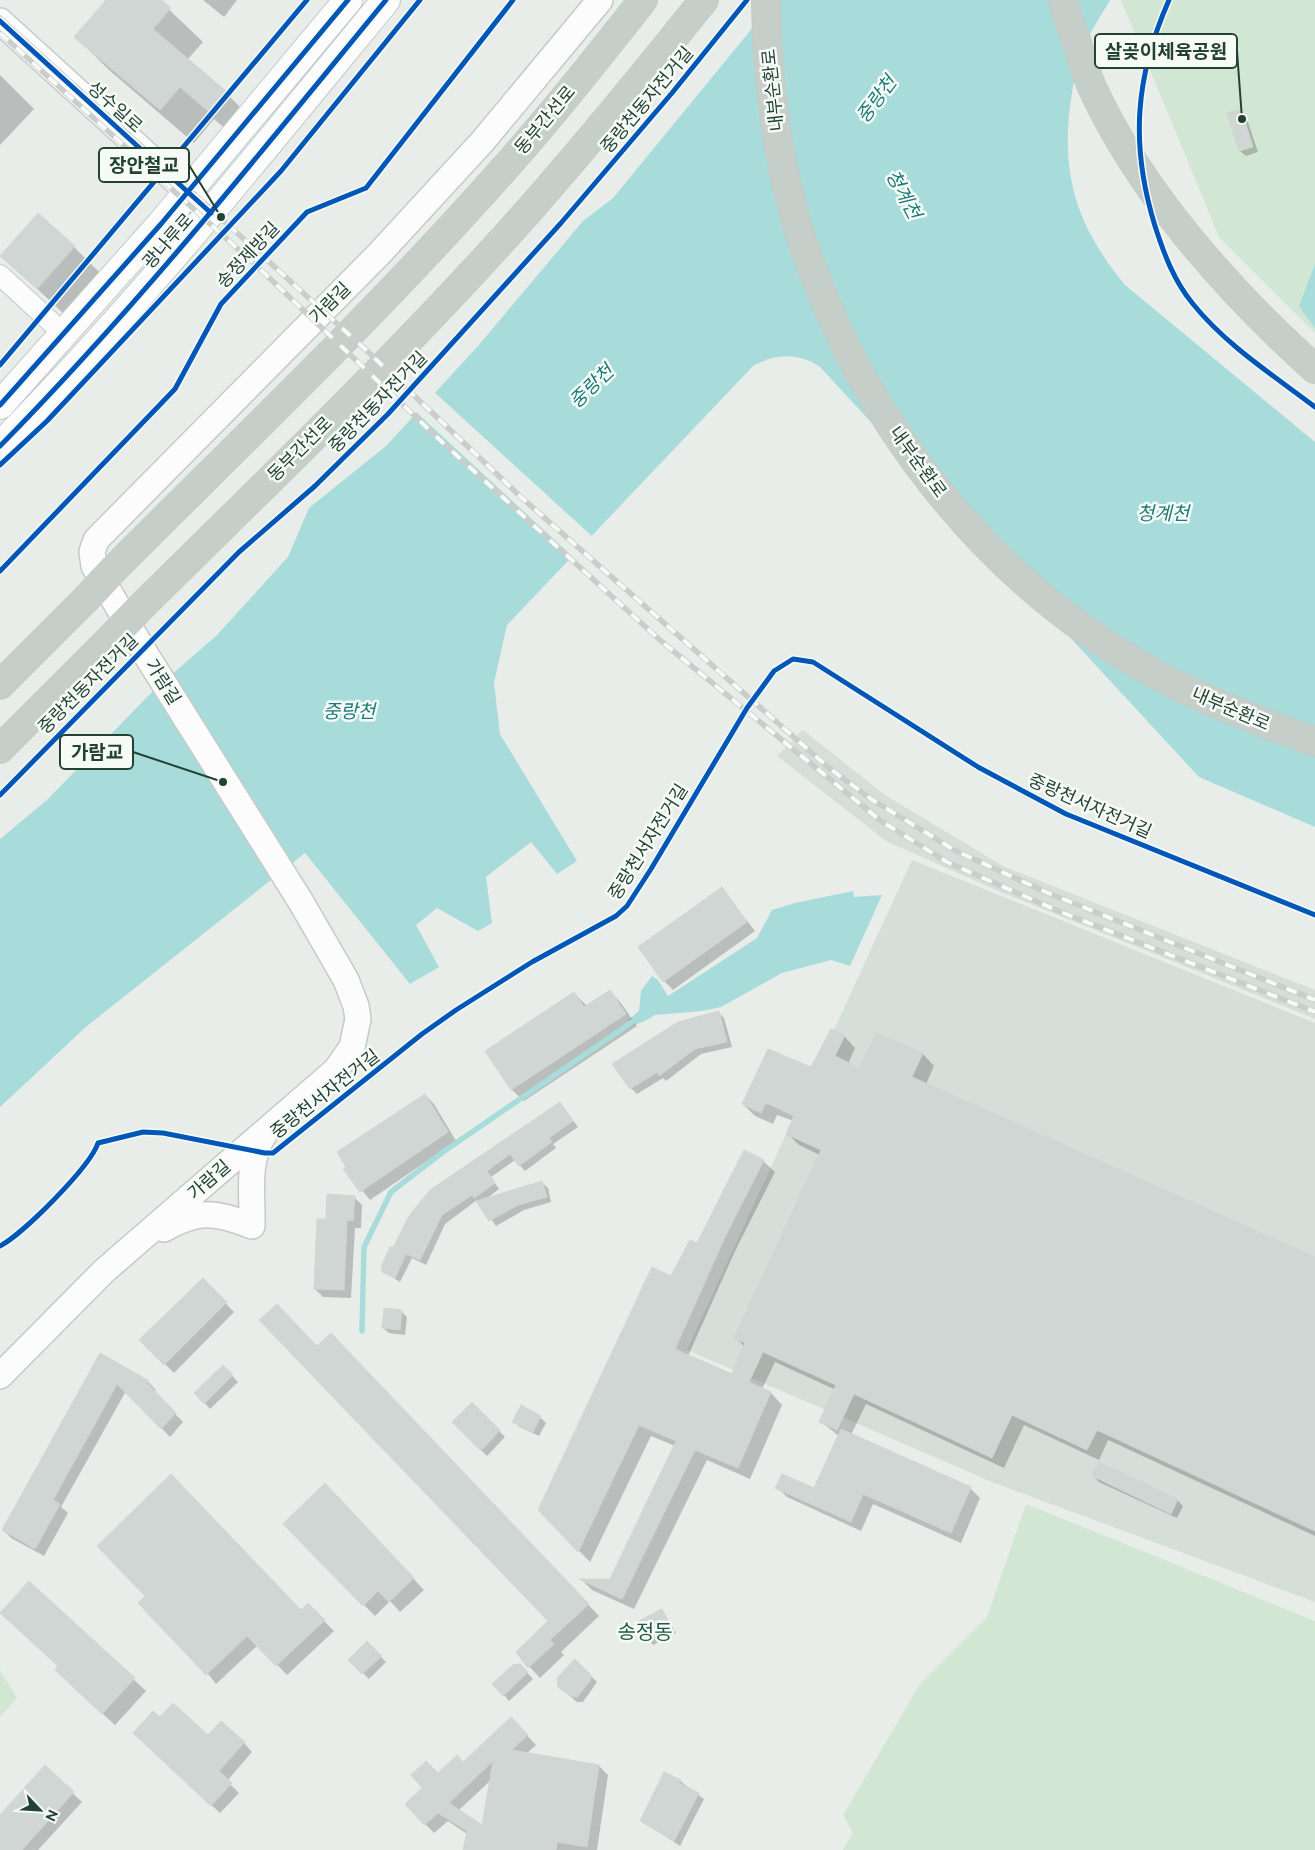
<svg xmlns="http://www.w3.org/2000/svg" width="1315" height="1850" font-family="Raleway,'Noto Sans KR',sans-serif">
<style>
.built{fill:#d6ded9}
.green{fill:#d1e6d3}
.water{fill:#a8dcda}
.pier{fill:#e8edea}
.shadow{fill:#0003;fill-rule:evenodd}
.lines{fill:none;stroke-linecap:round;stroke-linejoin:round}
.stream{stroke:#a8dcda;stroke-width:5.5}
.building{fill:#d0d6d3;stroke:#d1d6d3;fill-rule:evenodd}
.minor-casing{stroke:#c5cac7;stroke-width:22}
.tertiary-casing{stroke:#c5cac7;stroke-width:28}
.secondary-casing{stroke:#c3cbc7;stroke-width:30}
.trunk-casing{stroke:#c3ccc7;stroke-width:30}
.minor{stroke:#fcfcfc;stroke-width:20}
.tertiary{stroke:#fcfcfc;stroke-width:25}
.secondary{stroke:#fcfcfc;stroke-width:28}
.trunk{stroke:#c6ceca;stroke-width:28}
.rail-casing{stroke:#c9cdcb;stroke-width:5.5}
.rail{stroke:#f7fbf8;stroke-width:4;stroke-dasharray:11;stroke-linecap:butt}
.trunk-bridge-casing{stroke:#c3ccc7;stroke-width:30;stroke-linecap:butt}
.trunk-bridge{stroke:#c6ceca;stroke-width:28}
.cycleway-casing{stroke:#f7fbf8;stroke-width:8}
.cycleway{stroke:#0057b8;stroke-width:5}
.labels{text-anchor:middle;stroke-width:5;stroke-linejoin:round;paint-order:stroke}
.street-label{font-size:18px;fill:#234234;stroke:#f7fbf8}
.water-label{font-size:19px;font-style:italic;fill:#1a7b7a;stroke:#f7fbf8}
.quarter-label{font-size:20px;fill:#1e563e;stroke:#f7fbf8}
.leader{fill:none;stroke:#234234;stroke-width:2}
.callout-dot{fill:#234234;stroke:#f7fbf8;stroke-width:2}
.callout{fill:#f7fbf8;stroke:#234234;stroke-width:2}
.callout-label{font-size:19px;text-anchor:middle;font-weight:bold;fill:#234234}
</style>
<rect width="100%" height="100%" fill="#e8edea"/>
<path class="built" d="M803,730L885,795L1005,867L1315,990V1019L996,890L886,841L777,756Z
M912,860L1315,1023V1602L992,1482L687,1350Z"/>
<path class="green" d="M1121,0H1315V333L1219,237Z
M1026,1504L1315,1621V1850H843L853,1833L843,1815L920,1684L987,1617Z
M0,1670L17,1698L0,1717Z"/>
<path class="water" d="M772,0H1110C1101,16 1089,33 1082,50C1075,67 1073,88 1070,106C1061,179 1079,229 1125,285L1315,442V827L1199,777L820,367C798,352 775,354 753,366L507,625L494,683L500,734L577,861L557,874L531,842L486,877L492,923L478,931L437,908L416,925L439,967L410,984L305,853L87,1026L0,1107V839L47,800L154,690L217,635L288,557L309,508L386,446L478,346L583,221L613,198L750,31Z
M1315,264V328L1299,306Z
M853,891L854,897L882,895L850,966L831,960L782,973L721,1007L702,1011L655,1015L645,1021L631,1026L628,1020L639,1011L641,991L652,976L658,980L668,996L757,938L772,910L795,903Z"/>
<path class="pier" d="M433,391L594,538L574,558L415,411Z"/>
<path class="shadow" d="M108,0H159L203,42L187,60L226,93L259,126L243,144L214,119L194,143L109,70L76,37Z
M203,0H237L224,17Z
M0,75L34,109L0,145Z
M1241,110L1246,116L1258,152L1246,156L1240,151Z
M74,247L99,272L63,313L2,256Z
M722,889L755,931L673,990L664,981Z
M610,991L621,1003L637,1026L524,1101L512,1090L487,1051L574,993L587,1006Z
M719,1013L724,1018L732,1047L701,1054L666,1081L663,1078L637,1094L631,1088Z
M876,1035L923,1054L934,1066L926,1084L1315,1258V1536L1108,1440L1099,1460L1024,1425L1004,1468L866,1404L851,1435L970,1488L980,1498L961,1543L873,1504L861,1531L787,1497L777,1487L814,1490L839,1436L821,1422L836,1390L775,1362L762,1389L771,1393L782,1405L750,1479L707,1460L634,1609L592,1590L582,1580L611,1581L675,1446L651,1436L590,1562L539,1510L672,1278L763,1161L775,1172L736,1249L688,1356L732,1376L745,1347L736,1338L820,1155L799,1145L788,1134L794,1121L777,1115L773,1124L755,1116L743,1104L812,1069L844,1036L855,1048L848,1064L860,1069Z
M425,1095L434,1104L456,1141L370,1200L345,1169Z
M560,1103L578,1127L553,1144L556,1148L525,1171L515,1160L491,1177L499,1189L486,1199L542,1183L548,1188L551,1202L524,1210L496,1226L477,1200L445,1224L426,1265L412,1258L400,1282L383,1271L393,1250Z
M354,1197L362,1205L361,1228H355L351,1298L323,1297L315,1289L328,1221Z
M203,1280L234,1312L174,1373L141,1340Z
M401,1311L407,1317L405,1335L389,1333L383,1328Z
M342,1346L599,1616L561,1652L564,1655L540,1678L517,1653L550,1621Z
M101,1355L148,1382L156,1390L154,1392L183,1422L170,1437L126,1391L61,1507L68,1513L44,1556L11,1538L3,1530Z
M223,1366L238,1382L210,1409L196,1393Z
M472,1404L505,1437L487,1456L454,1422Z
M540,1417L546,1423L539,1436L520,1427L514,1422Z
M1099,1463L1177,1500L1183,1506L1177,1518L1099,1482L1093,1476Z
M336,1496L424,1590L400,1612L390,1601L375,1616L284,1525Z
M29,1583L146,1691L115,1725L68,1682L59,1667Z
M147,1596L301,1611L324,1621L334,1631L287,1675L258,1645L216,1684Z
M662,1611L676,1633L653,1645L648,1639Z
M367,1643L386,1662L369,1679L350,1660Z
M575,1660L597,1682L583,1702H577L565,1692Z
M520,1665L533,1679L509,1701L494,1684Z
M160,1719L208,1736L244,1743L252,1752L227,1781L239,1793L220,1813L143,1742Z
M520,1728L536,1745L526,1754L599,1766L608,1775L597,1850H464L467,1834L448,1821L434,1833L406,1804L438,1775L464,1764ZM491,1780L483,1827L458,1811Z
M45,1767L82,1802L38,1850H0V1816Z
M680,1781L704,1799L680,1846L641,1820Z"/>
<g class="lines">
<path class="stream" d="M362,1331L364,1247L391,1192L443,1152L635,1020"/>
</g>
<path class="building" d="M106,0H161L171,8L153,29L227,92L209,112L180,87L160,110L74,37Z
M1241,109L1253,147L1239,151L1227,113Z
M38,213L75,246L37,289L0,256Z
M722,887L747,922L663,982L638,947Z
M610,990L626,1014L511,1090L485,1051L574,992L584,1007Z
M719,1011L727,1042L695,1049L659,1076L657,1072L630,1089L612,1064L678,1022Z
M831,1029L845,1035L835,1056L860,1068L876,1033L923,1053L912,1077L1315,1257V1531L1097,1430L1087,1450L1012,1415L992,1458L854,1394L837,1430L819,1422L836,1385L763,1352L749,1382L771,1392L738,1468L695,1450L622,1599L579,1579H610L676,1441L639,1425L578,1552L538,1510L652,1267L671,1276L690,1240L697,1243L744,1150L764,1160L725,1237L675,1349L732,1374L745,1343L734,1338L821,1150L786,1134L794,1116L769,1104H765L761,1113L742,1104L768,1049L811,1067Z
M425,1094L448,1132L360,1192L343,1169L346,1167L337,1152Z
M560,1102L573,1121L549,1138L552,1142L519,1166L510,1154L487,1171L495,1183L474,1198L472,1195L442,1215L420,1260L406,1254L395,1278L382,1272V1265L390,1247L393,1248L409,1216L430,1190Z
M542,1181L547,1197L518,1205L489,1221L476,1201Z
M327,1194L355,1196L353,1221L347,1220L344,1290L314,1289L317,1219H326Z
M203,1278L227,1302L164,1365L139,1340Z
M277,1304L317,1346L331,1333L589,1604L550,1640L554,1644L528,1668L516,1652L548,1621L259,1320Z
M384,1308L402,1310L400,1330L382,1328Z
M100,1353L149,1381L147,1383L176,1413L161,1429L117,1384L53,1500L60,1504L35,1549L2,1530Z
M223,1365L233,1375L204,1404L194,1393Z
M472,1402L500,1430L481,1451L452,1422Z
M521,1405L541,1416L533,1432L512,1422Z
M841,1429L971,1487L951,1533L863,1494L851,1522L775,1488L782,1474L814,1488Z
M1099,1462L1178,1499L1171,1514L1092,1476Z
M171,1474L301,1610L308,1603L325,1620L276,1666L247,1636L206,1675L138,1603L145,1596L97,1546Z
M325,1483L414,1578L389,1602L378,1591L363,1606L283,1524Z
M29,1581L135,1678L102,1714L55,1670L58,1666L0,1613Z
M662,1609L671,1627L647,1640L637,1622Z
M367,1641L382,1656L362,1674L348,1660Z
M575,1659L591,1675L590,1681L577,1697L570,1696L558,1687L557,1678Z
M520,1664L528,1672L503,1696L492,1684L513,1665Z
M173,1703L208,1735L221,1721L245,1742L219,1771L232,1783L211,1806L133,1733L153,1711L160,1717Z
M511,1717L528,1735L512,1750L599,1765L587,1847L557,1842L556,1850H463L467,1831L438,1813L424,1825L405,1804L422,1788L411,1775L426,1761L438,1773L457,1755L463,1762ZM493,1761L482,1825L449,1803Z
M45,1765L74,1792L22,1850H0V1815Z
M664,1772L681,1780L679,1783L699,1793L674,1841L640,1821Z"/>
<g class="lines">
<g class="minor-casing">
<path id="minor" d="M0,275L63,333"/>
</g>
<g class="tertiary-casing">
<path id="tertiary" d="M0,21L211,213
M164,1229C199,1209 216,1212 252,1226C253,1196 246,1161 264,1135
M0,1376L104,1271L336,1070L352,1047L358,1019L356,1006L346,980L301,902L148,658L94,566L92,552L96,540L378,255L482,142L600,0"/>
</g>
<g class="secondary-casing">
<path id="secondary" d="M0,405L161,224L348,0
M0,446C138,306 261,152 386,0"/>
</g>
<g class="trunk-casing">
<path id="trunk" d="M766,0C767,78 776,156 799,231C858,417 986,583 1159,676C1209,703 1262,722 1315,742
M1063,0C1066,13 1071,27 1076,40C1081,55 1085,72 1092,87C1139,191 1230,293 1315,369
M115,568C246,437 381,308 504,169C553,114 598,57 643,0
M145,603C276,474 410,345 532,207C591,140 648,70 704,0
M0,685L86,599
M0,749L111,638"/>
</g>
<use href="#minor" class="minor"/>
<use href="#tertiary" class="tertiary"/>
<use href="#secondary" class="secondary"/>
<use href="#trunk" class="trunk"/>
<g class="rail-casing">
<path id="rail" d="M0,18L365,349L522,498L829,768L871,799L956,851L1048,893L1315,1000
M0,33L262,271L442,442L661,641L881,821L947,862L1056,910L1315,1012"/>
</g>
<use href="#rail" class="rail"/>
<g class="trunk-bridge-casing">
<path id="trunk-bridge" d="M86,599L115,568
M111,638L145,603"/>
</g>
<use href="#trunk-bridge" class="trunk-bridge"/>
<g class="cycleway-casing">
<path id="cycleway" d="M1169,0C1135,77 1130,145 1155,226C1164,254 1174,281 1193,304C1226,345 1273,375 1315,407
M0,21L211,213
M0,365L307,0
M0,405L161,224L348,0
M0,446C138,306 261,152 386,0
M0,465L47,421L281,171L420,0
M0,571L175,389L221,304L307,212L366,188L513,0
M0,795L239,552L315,486L388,414L561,223L672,93L747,0
M0,1246C23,1234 90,1167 98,1143L143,1132L163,1133L265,1153H273L422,1034L456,1010L532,962L616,916L627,906L651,869L747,708L774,671L793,659L813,662L978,767L1066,814L1315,915"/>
</g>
<use href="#cycleway" class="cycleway"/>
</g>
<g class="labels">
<g class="street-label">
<text transform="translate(773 90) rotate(-96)" y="6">내부순환로</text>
<text transform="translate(647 100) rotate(-50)" y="6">중랑천동자전거길</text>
<text transform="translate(115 107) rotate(42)" y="6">성수일로</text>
<text transform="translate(545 120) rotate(-50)" y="6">동부간선로</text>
<text transform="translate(168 241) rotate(-49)" y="6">광나루로</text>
<text transform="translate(248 255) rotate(-47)" y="6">송정제방길</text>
<text transform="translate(330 303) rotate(-45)" y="6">가람길</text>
<text transform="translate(378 402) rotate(-46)" y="6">중랑천동자전거길</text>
<text transform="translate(300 449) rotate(-45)" y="6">동부간선로</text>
<text transform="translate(918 462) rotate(54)" y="6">내부순환로</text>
<text transform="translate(163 682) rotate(58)" y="6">가람길</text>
<text transform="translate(88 684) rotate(-45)" y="6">중랑천동자전거길</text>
<text transform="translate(1231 709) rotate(23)" y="6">내부순환로</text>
<text transform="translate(1090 806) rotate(24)" y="6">중랑천서자전거길</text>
<text transform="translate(648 842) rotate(-58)" y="6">중랑천서자전거길</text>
<text transform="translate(325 1094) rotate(-38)" y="6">중랑천서자전거길</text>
<text transform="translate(209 1180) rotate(-41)" y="6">가람길</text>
</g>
<g class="water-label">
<text transform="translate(876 99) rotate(-53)" y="7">중랑천</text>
<text transform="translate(904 194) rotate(62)" y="7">청계천</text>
<text transform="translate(591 386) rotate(-44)" y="7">중랑천</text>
<text x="1163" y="520">청계천</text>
<text x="349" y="718">중랑천</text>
</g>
<g class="quarter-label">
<text x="645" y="1639">송정동</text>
</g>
</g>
<path class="leader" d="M1242 119L1237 51M221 217L189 165M223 782L133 752"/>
<g class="callout-dot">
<circle cx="1242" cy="119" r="5"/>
<circle cx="221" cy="217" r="5"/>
<circle cx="223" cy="782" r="5"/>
</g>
<g class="callout">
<rect x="1095" y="34" width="142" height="34" rx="5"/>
<rect x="99" y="148" width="90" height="34" rx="5"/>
<rect x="60" y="735" width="73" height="34" rx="5"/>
</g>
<g class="callout-label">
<text x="1166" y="58">살곶이체육공원</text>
<text x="144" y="172">장안철교</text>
<text x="97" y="759">가람교</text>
</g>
<g transform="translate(40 1810) rotate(115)" stroke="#f7fbf8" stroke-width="4" paint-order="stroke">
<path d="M0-4L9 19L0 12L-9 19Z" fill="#234234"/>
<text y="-8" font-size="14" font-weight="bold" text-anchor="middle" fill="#234234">N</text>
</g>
</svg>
